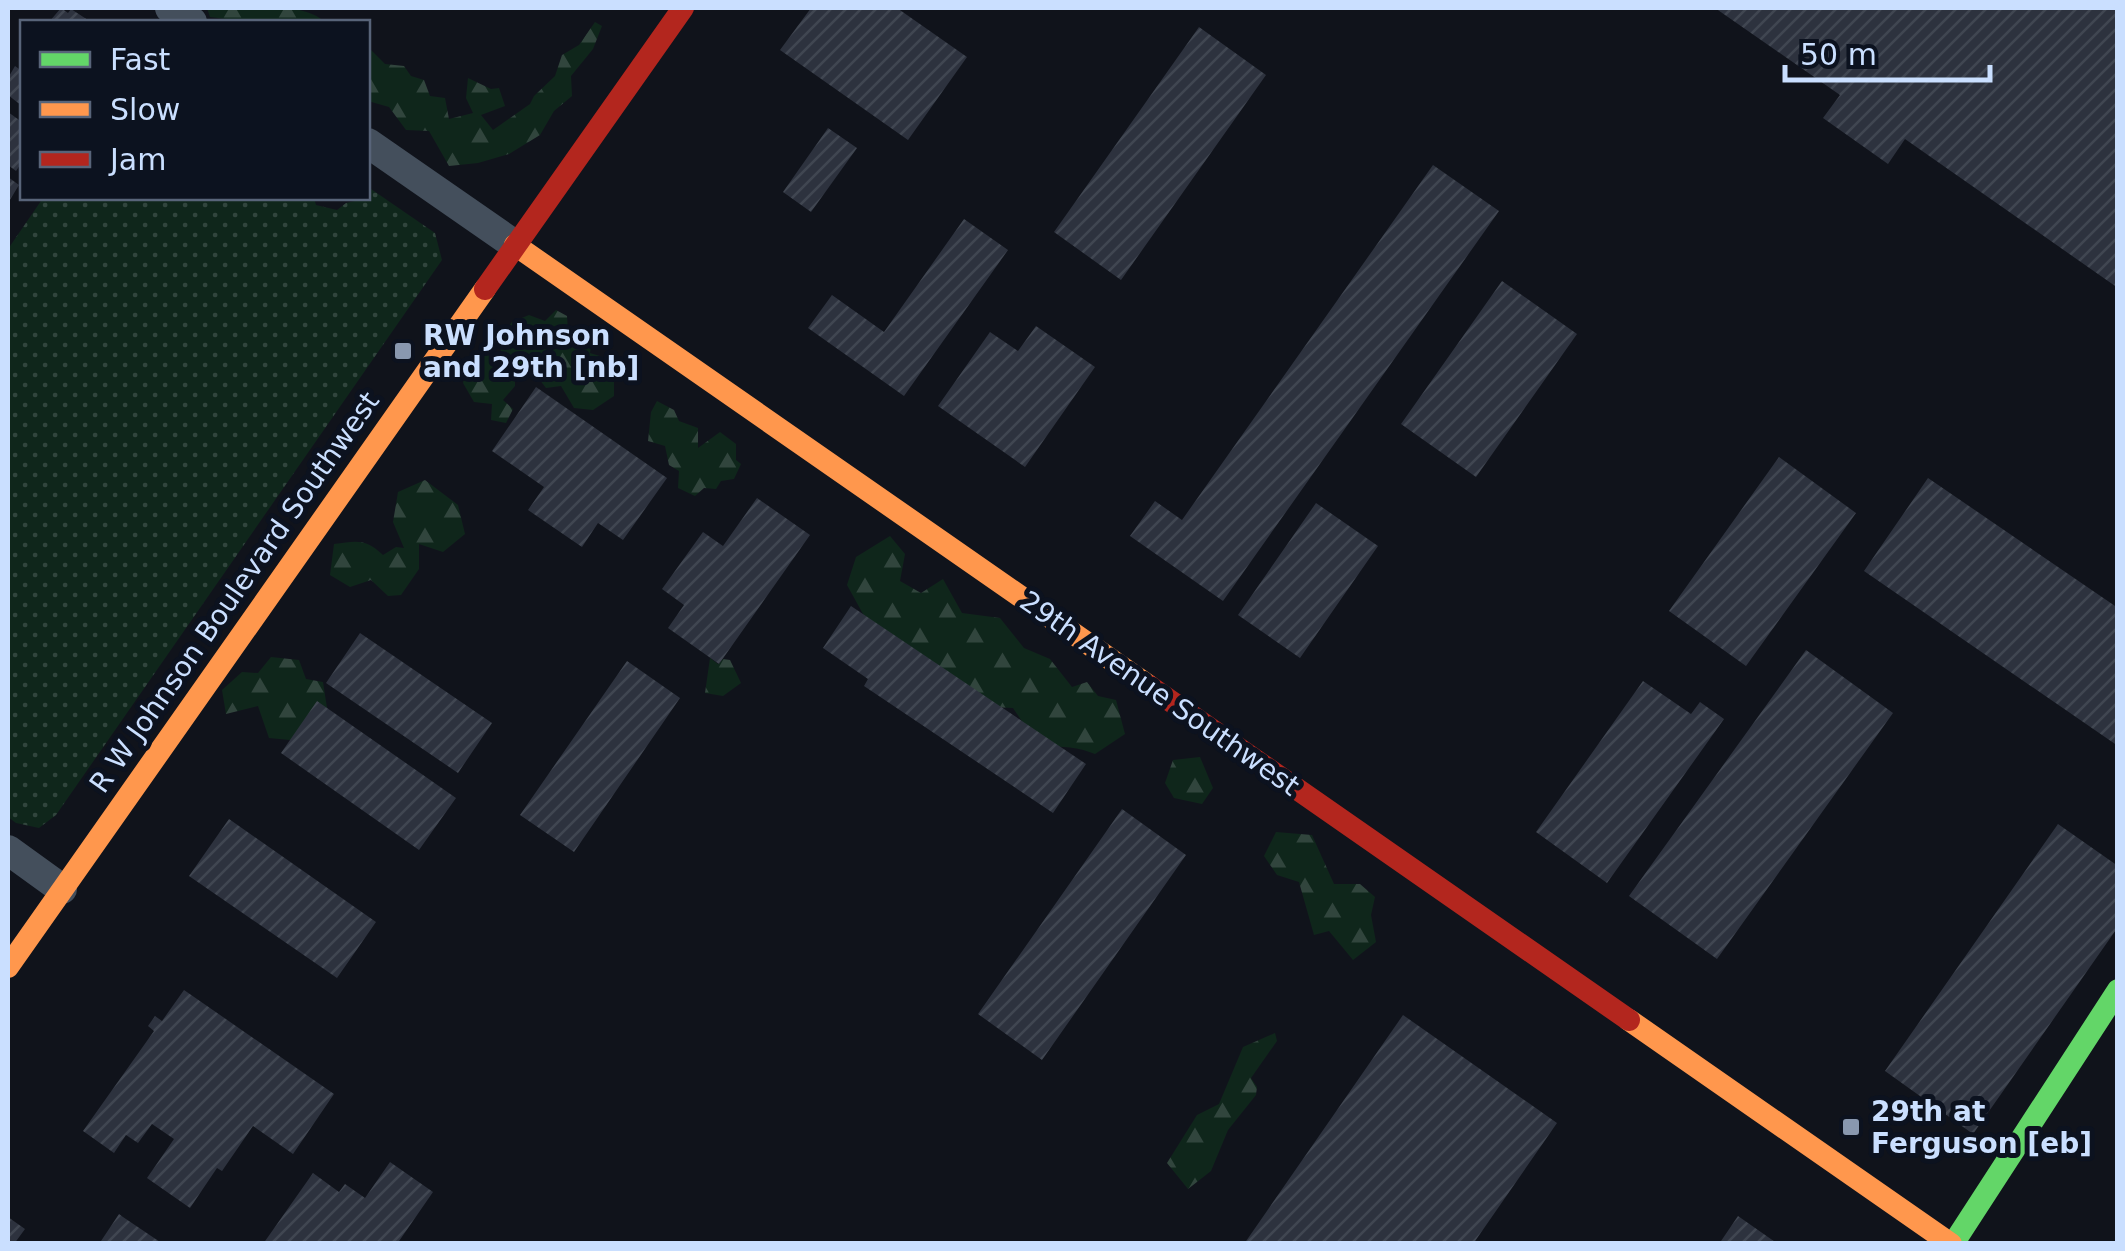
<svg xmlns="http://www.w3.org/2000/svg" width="2125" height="1251" font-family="'DejaVu Sans',sans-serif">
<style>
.forest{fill:url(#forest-firs)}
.garden{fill:url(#garden-dots)}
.building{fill:url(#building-hatch)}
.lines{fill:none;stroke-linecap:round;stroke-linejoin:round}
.street{stroke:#444f5c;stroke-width:30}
.fast{stroke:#63d668;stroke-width:22}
.slow{stroke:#ff974d;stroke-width:22}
.jam{stroke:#b3261e;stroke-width:22}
.poi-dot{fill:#8998af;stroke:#0c121f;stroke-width:4}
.labels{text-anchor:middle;stroke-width:10;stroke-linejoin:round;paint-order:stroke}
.poi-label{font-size:28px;font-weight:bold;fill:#cadfff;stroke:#0c121f;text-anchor:start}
.street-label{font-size:28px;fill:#cadfff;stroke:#0c121f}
</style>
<defs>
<pattern id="forest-firs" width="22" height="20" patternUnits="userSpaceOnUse" patternTransform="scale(2.5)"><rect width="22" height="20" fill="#0f261b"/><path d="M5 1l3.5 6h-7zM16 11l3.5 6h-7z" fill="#31453d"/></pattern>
<pattern id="garden-dots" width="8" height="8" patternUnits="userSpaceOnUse" patternTransform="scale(2.5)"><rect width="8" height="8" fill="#0f261b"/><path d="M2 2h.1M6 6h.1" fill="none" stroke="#31453d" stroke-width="1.8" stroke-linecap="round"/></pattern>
<pattern id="building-hatch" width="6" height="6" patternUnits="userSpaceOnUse" patternTransform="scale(2.5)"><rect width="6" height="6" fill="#2d323e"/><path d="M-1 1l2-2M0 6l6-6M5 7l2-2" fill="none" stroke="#404651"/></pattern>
</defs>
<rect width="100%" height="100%" fill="#10131b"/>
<path class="forest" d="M207,8C239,7 302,0 325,22H250L210,17Z
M595,22L602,26L593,49L571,76L572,96L554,111L540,135L509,154L478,163L449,166L429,131L406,130L389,107L368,101V47L385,64L404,66L411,76L424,80L430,96L445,98L449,119L473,113L466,98L468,78L491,89L499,88L505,106L481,115L493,130L530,104L534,96L555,76L562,55L579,45Z
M556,310L567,316L568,331L564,336L572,342L581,336L591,346L590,353L603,357L614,376V396L593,410L574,408L561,386L546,388L536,375L515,369V386L503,400L513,409L506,423L491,420L492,404L474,402L463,383L470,359L484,350L501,355L500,337L512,322L529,315L545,321Z
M657,401L674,410L679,421L698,428V448L720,432L736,444V460L741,464L734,479L721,481L716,489L704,488L695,496L678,488L679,471L669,465L665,446L648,441L651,412Z
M425,480L458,505L465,534L443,552L419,544V569L401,595L388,596L371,580L350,587L330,575L334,544C357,541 365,538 383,555L396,547L404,548L393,522L398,492Z
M890,536L905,554L900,581L921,593L943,579L962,613L1000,618L1024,648L1050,659L1072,687L1087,682L1098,696L1116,700L1125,734L1095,754C1073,745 1061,748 1038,745L1013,708L972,706L928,679L897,637L868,623L847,585L856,557Z
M271,657L299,660L306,679L323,682L327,708L305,737L290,740L269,738L258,706L226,714L222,690L242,672L258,673Z
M710,658L718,664L723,659L730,660L741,683L723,696L705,693Z
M1200,757L1213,788L1202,804L1174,798L1165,783L1173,760Z
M1276,832L1312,835L1334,884H1360L1375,897L1371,915L1376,942L1353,960L1329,931L1314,935L1299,882L1277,875L1264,856Z
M1275,1033L1277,1041L1251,1078L1257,1087L1256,1095L1228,1130L1211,1171L1188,1189L1167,1163L1197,1115L1219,1104L1243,1047Z"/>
<path class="garden" d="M371,189L435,233L442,260L56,815L39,828L16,823L8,817V249L43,198H314L316,205L337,210L346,203L368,198V192Z"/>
<path class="building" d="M61,8L68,13L71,9L91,22H49Z
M811,8H897L967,57L908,140L780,50Z
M1715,8H2118V288L1905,139L1888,164L1823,118L1840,95Z
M1199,27L1266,75L1121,280L1054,232Z
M15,66L22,71V106L8,95V78Z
M8,112L22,122V162L16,171L8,165Z
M828,128L857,148L811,212L783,192Z
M1433,165L1499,211L1223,601L1130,536L1155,501L1182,520Z
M8,177L19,185L8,203Z
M964,219L1008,250L904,396L808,328L832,295L884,332Z
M1502,281L1577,334L1476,477L1401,424Z
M1036,326L1095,367L1025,467L938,406L990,332L1018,351Z
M536,387L667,478L623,540L598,523L582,547L528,510L544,487L492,451Z
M1779,457L1856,513L1746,666L1669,611Z
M1928,478L2118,608V746L1864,571Z
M757,498L810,535L719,664L668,628L684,605L662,589L703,532L723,546Z
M1316,503L1378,546L1300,658L1238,615Z
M851,606L1086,764L1053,813L864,686L868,679L823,648Z
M360,633L492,723L458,773L326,683Z
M1806,650L1893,713L1717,959L1629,896Z
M627,661L680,698L574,852L520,815Z
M1643,681L1691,714L1700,702L1724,719L1607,883L1536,832Z
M317,701L456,798L419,850L281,753Z
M1122,809L1186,855L1042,1060L978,1014Z
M229,819L376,922L337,978L189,876Z
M2058,824L2118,866V927L1973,1134L1885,1071Z
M184,990L334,1094L293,1154L253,1126L222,1171L217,1168L190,1208L147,1178L174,1139L152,1124L138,1143L126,1135L114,1153L83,1131L154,1031L148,1026L155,1016L162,1021Z
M1403,1015L1557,1123L1473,1244H1244Z
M390,1162L433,1192L397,1244H263L313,1173L339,1192L345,1184L365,1198Z
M119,1214L123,1217L163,1244H99Z
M1738,1216L1778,1244H1719Z
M8,1217L25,1229L14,1244H8Z"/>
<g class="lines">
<path class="street" d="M170,8L192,22
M368,143L515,245
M8,850L62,889"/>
<path class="fast" d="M1953,1244L2118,990"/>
<path class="slow" d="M515,245L1149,686
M8,967L485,289
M1629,1020L1951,1244"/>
<path class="jam" d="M485,289L683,8
M1149,686L1629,1020"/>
</g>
<g class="poi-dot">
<rect x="393" y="341" width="20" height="20" rx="5"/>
<rect x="1841" y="1117" width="20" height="20" rx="5"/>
</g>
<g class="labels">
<g class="poi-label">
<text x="423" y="345">RW Johnson<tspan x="423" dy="32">and 29th [nb]</tspan></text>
<text x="1871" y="1121">29th at<tspan x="1871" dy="32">Ferguson [eb]</tspan></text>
</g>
<g class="street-label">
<text transform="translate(234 592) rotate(-55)" y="10">R W Johnson Boulevard Southwest</text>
<text transform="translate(1160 693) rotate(35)" y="10">29th Avenue Southwest</text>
</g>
</g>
<rect width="2125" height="1251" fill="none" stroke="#cadfff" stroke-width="20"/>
<rect x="20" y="20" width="350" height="180" fill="#0c121f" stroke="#586479" stroke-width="2.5"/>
<rect x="40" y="52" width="50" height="15" fill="#63d668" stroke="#586479" stroke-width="2.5"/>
<text x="110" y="70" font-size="30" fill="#cadfff">Fast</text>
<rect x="40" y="102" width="50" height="15" fill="#ff974d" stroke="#586479" stroke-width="2.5"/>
<text x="110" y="120" font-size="30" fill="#cadfff">Slow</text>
<rect x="40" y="152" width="50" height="15" fill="#b3261e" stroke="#586479" stroke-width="2.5"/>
<text x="110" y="170" font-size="30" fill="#cadfff">Jam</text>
<path d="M1785 65v15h205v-15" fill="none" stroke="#cadfff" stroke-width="5"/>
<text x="1800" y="65" font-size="30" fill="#cadfff" stroke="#0c121f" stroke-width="8" paint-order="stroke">50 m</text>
</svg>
